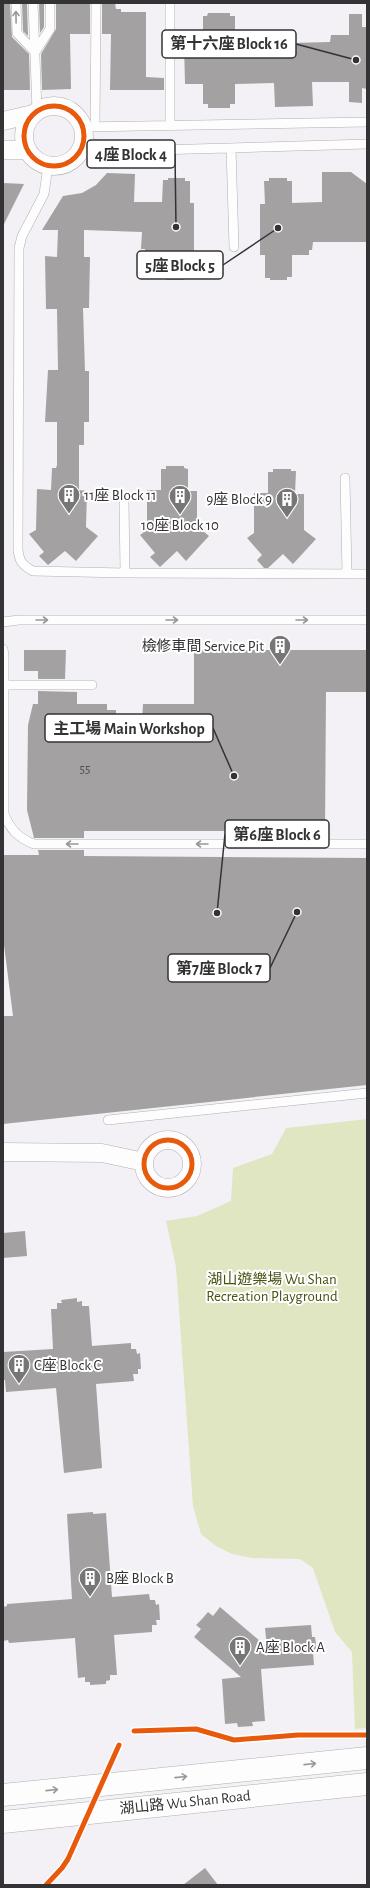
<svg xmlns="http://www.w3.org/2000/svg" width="370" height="1888" font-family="'Alegreya Sans','Noto Sans TC',sans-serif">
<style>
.green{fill:#dfe6c1}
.building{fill:#a3a1a2}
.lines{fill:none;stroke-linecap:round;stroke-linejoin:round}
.service-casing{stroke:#b0afb1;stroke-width:10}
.minor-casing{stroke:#b0afb1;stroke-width:19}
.secondary-casing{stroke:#b0afb1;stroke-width:23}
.service{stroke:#fdfdfe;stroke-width:9}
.minor{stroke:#fdfdfe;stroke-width:18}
.secondary{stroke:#fdfdfe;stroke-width:22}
.cycleway-casing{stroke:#fff;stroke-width:8}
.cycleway{stroke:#e8590c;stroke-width:5}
.oneway{stroke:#989899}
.labels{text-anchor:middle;stroke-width:4;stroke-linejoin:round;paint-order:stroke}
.number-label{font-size:13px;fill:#4f4e50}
.poi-label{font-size:15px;fill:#333234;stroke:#fff;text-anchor:start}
.park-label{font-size:15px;fill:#495311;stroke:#fff}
.street-label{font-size:15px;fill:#333234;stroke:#fff}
.leader{fill:none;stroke:#333234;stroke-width:1.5}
.callout-dot{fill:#333234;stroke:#fff;stroke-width:1.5}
.callout{fill:#fff;stroke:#333234;stroke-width:1.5}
.callout-label{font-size:16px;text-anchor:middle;font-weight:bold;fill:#333234}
</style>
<rect width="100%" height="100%" fill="#f3f1f5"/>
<path class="green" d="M367,1119V1728L355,1729L352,1652L335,1632L313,1568L300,1559L252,1558L232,1554L216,1546L201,1534L193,1506L176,1267L166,1221L197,1216L231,1201L233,1168L272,1154L286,1128Z"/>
<path class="building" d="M3,3H10L12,37L29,54L30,90H3Z
M22,3H27L28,36L23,31Z
M39,3H44V27L40,33Z
M56,3H90V34H70L71,89L42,90L41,54L56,29Z
M102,3H115L116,9H121V12H146V77L164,78V90H110L111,34H102Z
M208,13H230V16H235V37H253L254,44L330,42L331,35H349V14H362V27H367V89L362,88V103L349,102V82H312L313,106L275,107L274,83L235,84V104H230V108H208V104H203V84H185L184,43L185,37H203V16H207Z
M322,172H351L367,184V242H313L312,250H309V255H292V277H287V280H270V278H265V255H260V204H265L264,181H269V178H287V181H292V203L322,202Z
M107,173L135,174L134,202H162L163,180H168V178H185V181H190V203H194V254H189L188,277H184V280H166V276H161L162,254H145V249H141L142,232L84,230V257H90L89,308H83L85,371H89V422H84V445H79V490L87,491L86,527L98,536L76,561L65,551L48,565L39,556L44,552L29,534L36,530L37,489L51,490L52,468H56L57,465V422H45L48,370H58L57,309H46L45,256L57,257L58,230H42L63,196L82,193L96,185Z
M3,183L24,184L3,226Z
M166,466H184V468L188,469V491H197V526L209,536L186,561L177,551L160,567L150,557L155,553L140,535L147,530V490H161V469H166Z
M273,469H291V471H296L295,494H304V530L316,539L293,564L283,554L268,568H264L257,560L262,555L247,538L254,533V493H268V472H273Z
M24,650H66L65,679H38V671H24Z
M194,650H367V692H326L325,831H84V838H34L27,810L28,725L33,704H38V691L77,692V704H107V710H116V721H142L143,704H194Z
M38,850H84V856L367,858V1085L3,1124V1016H13L3,937V855H39Z
M25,1231L27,1256L3,1258V1233Z
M77,1298V1302L82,1301V1306H89L92,1346L131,1343V1349H136L137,1354L140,1353L141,1369H138V1374H133L134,1381L96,1384L102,1468L64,1473L56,1388L6,1392L5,1380H3V1352L53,1349L51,1309H57V1303H62L61,1300Z
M93,1512V1514L106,1513L112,1597L149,1594L150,1600H155L156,1605L159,1604L160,1620H156L157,1625H152V1632L114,1635L117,1675H110V1680L106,1681V1684L90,1685V1682H85V1677L78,1678L75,1638L9,1643L8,1640L3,1641V1607L7,1606V1604L72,1599L67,1514Z
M220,1607L267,1647L265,1628L311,1625L312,1637H315L317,1652H313L314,1665L261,1669L265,1721L252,1722L253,1726L238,1727L237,1723L225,1724L222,1679L241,1677L194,1637L201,1629L196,1625L202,1619L208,1612L213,1616Z
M205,1868L218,1885H183Z"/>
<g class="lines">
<g class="service-casing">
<path id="service" d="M16,3L17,33L35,52
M33,3L37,111
M35,52L50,29V3
M170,126V3
M83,127L367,122
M95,127L96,3
M84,141L120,151L367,144
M231,148L234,247
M48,166L44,194L22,236L19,248L18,549C19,561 22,565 33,571L125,573L367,574
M345,478L347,574
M124,500L125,573
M3,622L19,620H367
M3,649L4,655V814C10,829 18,838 34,844H367
M5,685H92
M108,1120L367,1093"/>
</g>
<g class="minor-casing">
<path id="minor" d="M24 136a30 30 0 1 1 60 0a30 30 0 1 1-60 0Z
M3,121L33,114
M3,150H27
M144 1164a24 24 0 1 1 48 0a24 24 0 1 1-48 0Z
M3,1152L102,1153L144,1162"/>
</g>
<g class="secondary-casing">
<path id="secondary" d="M3,1795L367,1758
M3,1822L367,1784"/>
</g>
<use href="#service" class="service"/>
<use href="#minor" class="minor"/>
<use href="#secondary" class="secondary"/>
<g class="cycleway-casing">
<path id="cycleway" d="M24 136a30 30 0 1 1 60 0a30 30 0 1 1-60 0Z
M144 1164a24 24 0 1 1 48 0a24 24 0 1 1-48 0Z
M134,1731L196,1729L234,1740L298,1735H367
M46,1885L62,1868L68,1859L119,1745"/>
</g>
<use href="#cycleway" class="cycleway"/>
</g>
<defs><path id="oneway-shaft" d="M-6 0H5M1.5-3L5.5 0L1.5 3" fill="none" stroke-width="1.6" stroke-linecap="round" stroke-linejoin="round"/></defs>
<g class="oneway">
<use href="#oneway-shaft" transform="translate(16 17) rotate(-91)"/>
<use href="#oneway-shaft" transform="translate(42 620)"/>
<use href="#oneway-shaft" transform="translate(172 620)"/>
<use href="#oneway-shaft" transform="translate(302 620)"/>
<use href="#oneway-shaft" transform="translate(72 844) rotate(180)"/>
<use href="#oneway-shaft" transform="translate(202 844) rotate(180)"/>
<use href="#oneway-shaft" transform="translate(310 1764) rotate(-6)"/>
<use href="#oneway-shaft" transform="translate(181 1777) rotate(-6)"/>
<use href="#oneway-shaft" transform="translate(52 1790) rotate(-6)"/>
</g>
<defs>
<g id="building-pin" transform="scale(1.15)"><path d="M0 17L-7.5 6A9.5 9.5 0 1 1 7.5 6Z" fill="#767578" stroke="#fff"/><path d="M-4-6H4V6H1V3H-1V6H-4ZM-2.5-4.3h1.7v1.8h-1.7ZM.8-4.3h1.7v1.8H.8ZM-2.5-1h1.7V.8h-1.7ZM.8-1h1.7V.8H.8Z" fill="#fff"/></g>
</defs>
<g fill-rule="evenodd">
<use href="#building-pin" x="69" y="495"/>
<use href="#building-pin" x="180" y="496"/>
<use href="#building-pin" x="287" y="499"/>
<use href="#building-pin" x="280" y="646"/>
<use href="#building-pin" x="19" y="1365"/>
<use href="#building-pin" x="90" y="1578"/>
<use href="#building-pin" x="240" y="1647"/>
</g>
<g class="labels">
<g class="number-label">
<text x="85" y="773">55</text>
</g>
<g class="poi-label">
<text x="84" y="500">11座 Block 11</text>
<text x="272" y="504" text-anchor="end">9座 Block 9</text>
<text x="180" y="530" text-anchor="middle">10座 Block 10</text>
<text x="264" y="651" text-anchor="end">檢修車間 Service Pit</text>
<text x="34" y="1370">C座 Block C</text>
<text x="106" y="1583">B座 Block B</text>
<text x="256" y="1652">A座 Block A</text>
</g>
<g class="park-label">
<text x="272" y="1284">湖山遊樂場 Wu Shan<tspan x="272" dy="17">Recreation Playground</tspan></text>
</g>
<g class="street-label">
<text transform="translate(185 1802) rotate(-6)" y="5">湖山路 Wu Shan Road</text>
</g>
</g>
<path class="leader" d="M356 60L296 44M176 227L175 154M278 228L223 265M234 776L213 728M217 913L225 834M297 912L270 968"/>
<g class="callout-dot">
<circle cx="356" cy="60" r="4"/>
<circle cx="176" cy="227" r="4"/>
<circle cx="278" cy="228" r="4"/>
<circle cx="234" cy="776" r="4"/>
<circle cx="217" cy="913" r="4"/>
<circle cx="297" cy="912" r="4"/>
</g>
<g class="callout">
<rect x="162" y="30" width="134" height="28" rx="4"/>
<rect x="87" y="140" width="88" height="28" rx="4"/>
<rect x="137" y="251" width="86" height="28" rx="4"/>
<rect x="45" y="714" width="168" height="28" rx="4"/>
<rect x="225" y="820" width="104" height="28" rx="4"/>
<rect x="168" y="954" width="102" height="28" rx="4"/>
</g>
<g class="callout-label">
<text x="229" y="49">第十六座 Block 16</text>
<text x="131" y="160">4座 Block 4</text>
<text x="180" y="271">5座 Block 5</text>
<text x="129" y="734">主工場 Main Workshop</text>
<text x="277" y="840">第6座 Block 6</text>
<text x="219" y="974">第7座 Block 7</text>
</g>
<rect width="370" height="1888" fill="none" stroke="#333234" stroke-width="8"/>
</svg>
